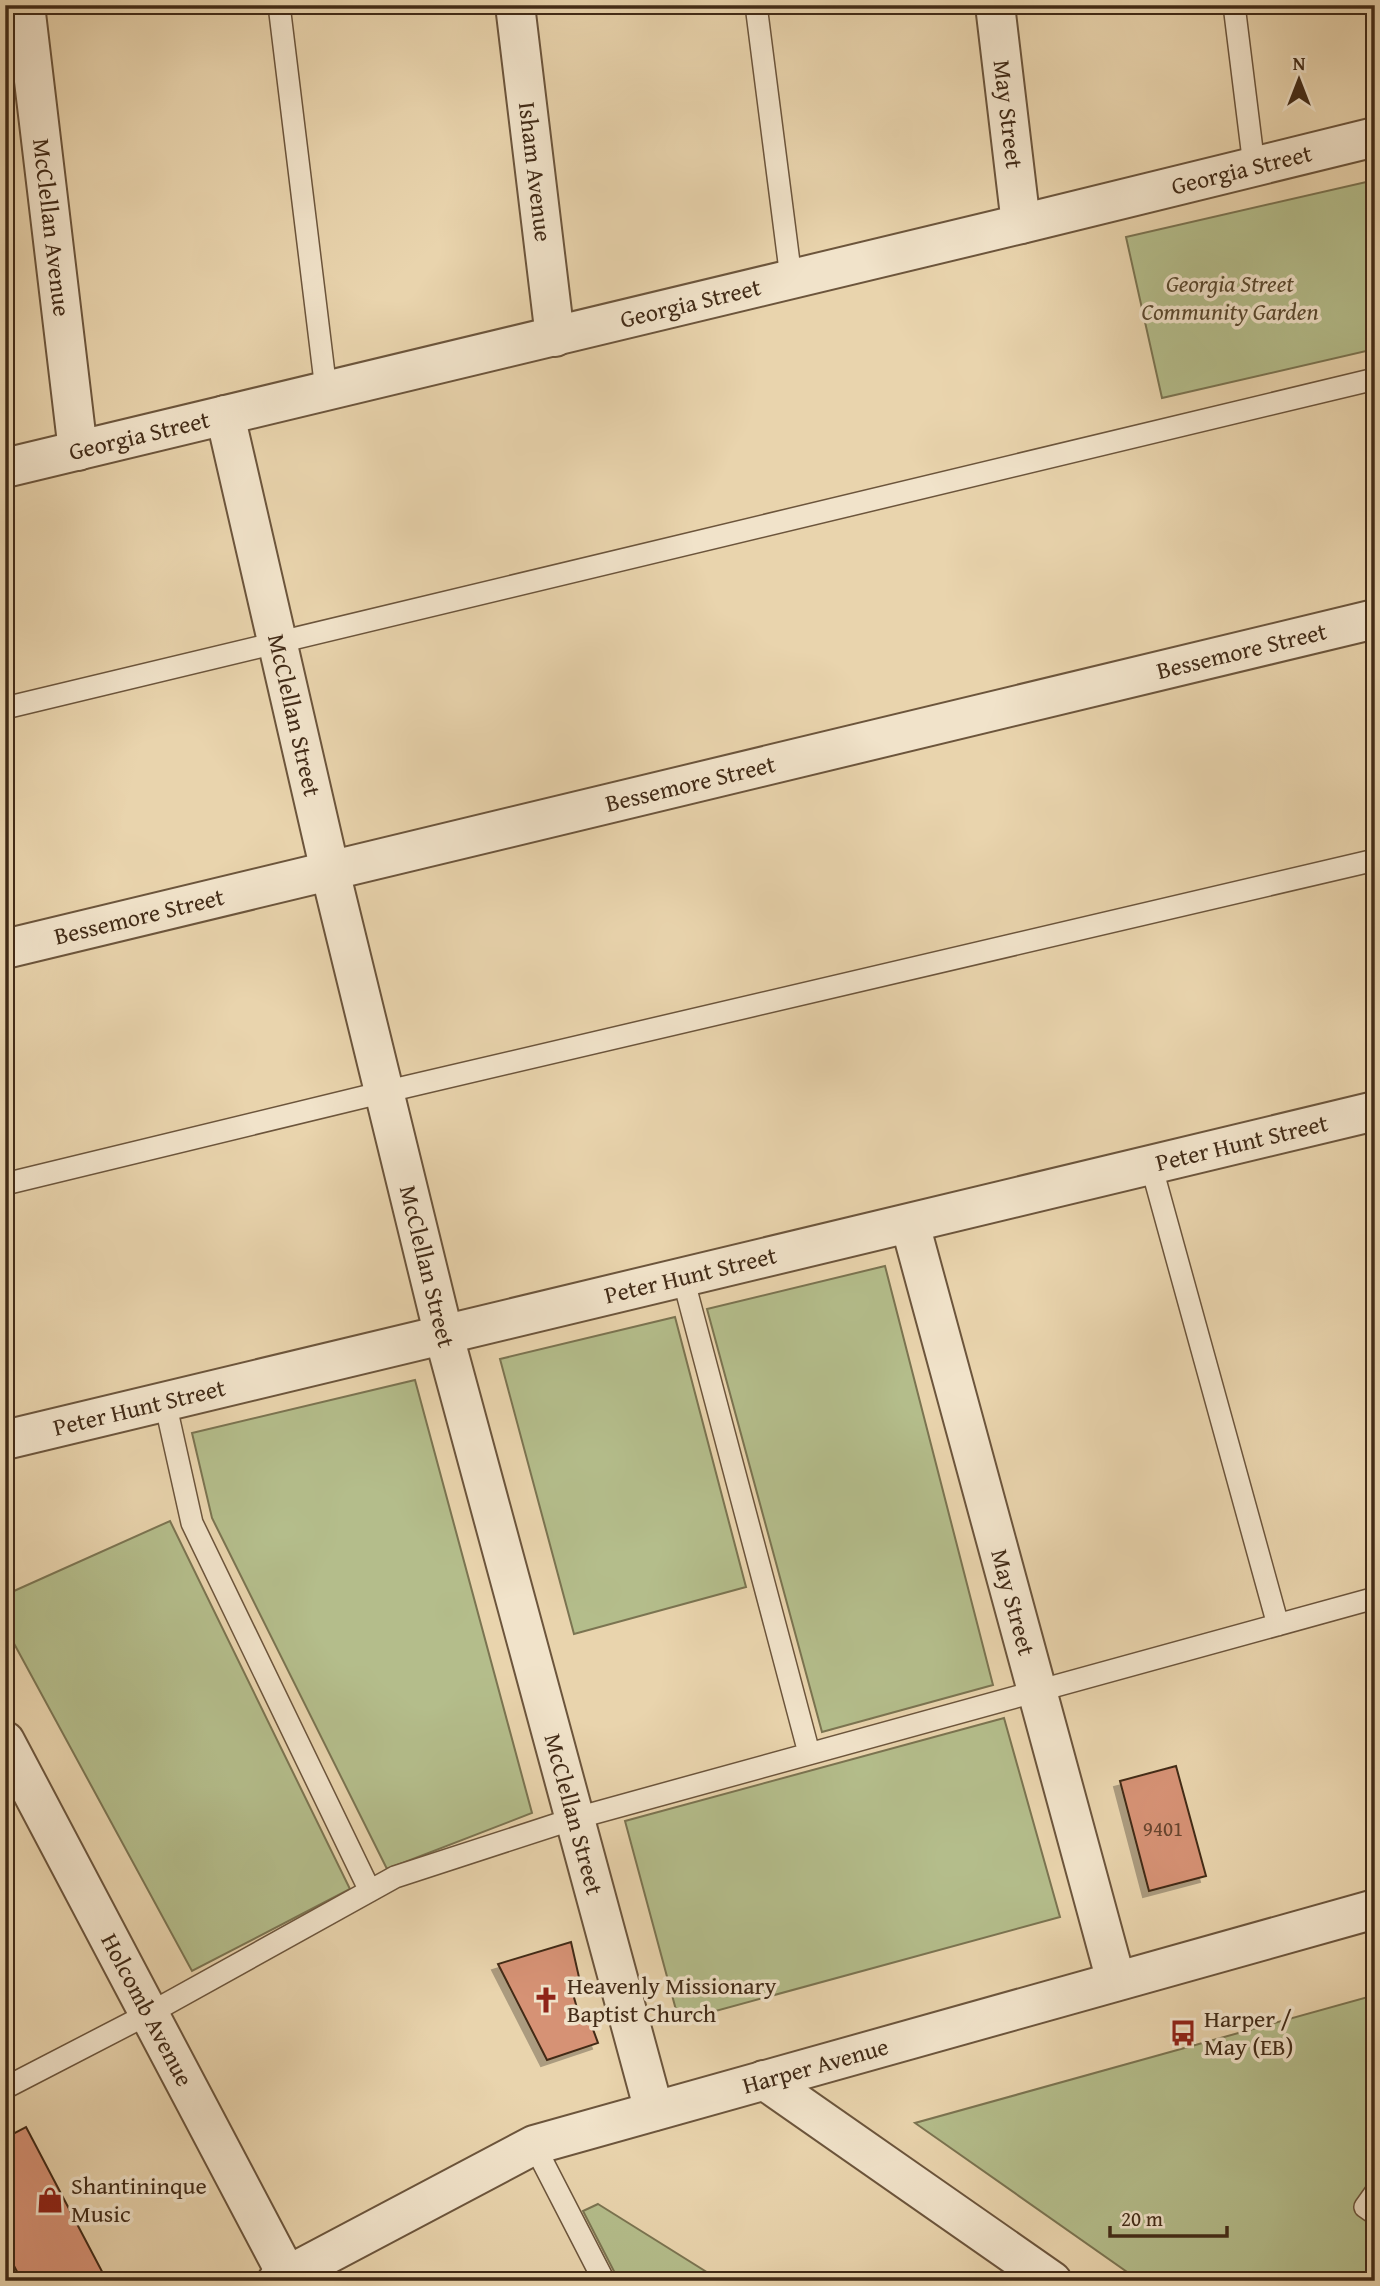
<svg xmlns="http://www.w3.org/2000/svg" width="1380" height="2286" font-family="'Gentium Book Plus',serif">
<style>
.green{fill:#b4bd8b;stroke:#7b7451;stroke-width:2}
.building{fill:#d69274;stroke:#422b17;stroke-width:2;filter:url(#shadow)}
.lines{fill:none;stroke-linecap:round;stroke-linejoin:round}
.service-casing{stroke:#6c553c;stroke-width:24}
.minor-casing{stroke:#6c553c;stroke-width:42}
.tertiary-casing{stroke:#6c553c;stroke-width:42}
.service{stroke:#f1e3ca;stroke-width:21}
.minor{stroke:#f1e3ca;stroke-width:38}
.tertiary{stroke:#f1e3ca;stroke-width:38}
.labels{text-anchor:middle;stroke-width:7;stroke-linejoin:round;paint-order:stroke}
.number-label{font-size:21px;fill:#67452e}
.street-label{font-size:24px;fill:#422b17;stroke:#f1e3ca}
.park-label{font-size:24px;font-style:italic;fill:#59482e;stroke:#f1e3ca}
.poi-label{font-size:24px;fill:#422b17;stroke:#f1e3ca;text-anchor:start}
</style>
<defs>
<filter id="shadow"><feDropShadow dx="-6" dy="6" stdDeviation="0" flood-color="#0004"/></filter>
</defs>
<rect width="100%" height="100%" fill="#e9d4ad"/>
<filter id="stains"><feTurbulence type="fractalNoise" baseFrequency=".00286" numOctaves="4"/><feColorMatrix values="0 0 0 0 .2 0 0 0 0 .09 0 0 0 0 .02 0 0 0 .5 -.17"/></filter>
<radialGradient id="worn" r=".72"><stop offset=".6" stop-color="#630" stop-opacity="0"/><stop offset="1" stop-color="#630" stop-opacity=".3"/></radialGradient>
<path class="green" d="M1375,180V349L1162,398L1126,237Z
M885,1266L993,1685L822,1732L707,1309Z
M675,1317L746,1587L574,1634L500,1359Z
M415,1380L532,1813L387,1869L212,1518L192,1433Z
M170,1521L350,1889L192,1971L5,1627V1595Z
M1004,1718L1060,1917L679,2021L625,1821Z
M1375,1995V2281H1140L915,2123Z
M598,2204L721,2281H619L583,2211Z"/>
<path class="building" d="M1176,1766L1206,1876L1149,1891L1120,1781Z
M571,1942L581,1986L571,1987L579,2015L587,2013L598,2043L547,2060L498,1964Z
M26,2127L107,2281H22L5,2249V2138Z"/>
<g class="lines">
<g class="service-casing">
<path id="service" d="M279,5L326,390
M756,5L791,278
M1234,5L1254,166
M5,708L1375,379
M1151,1165L1278,1625
M5,1184L384,1092L1375,860
M683,1278L809,1753
M165,1402L192,1523L370,1891
M5,2088L150,2013L395,1877L573,1819L1375,1598
M534,2145L604,2281
M1375,2193L1365,2207L1375,2214"/>
</g>
<g class="minor-casing">
<g id="minor">
<path id="s1" d="M25,5L78,451"/>
<path id="s2" d="M515,5L555,337"/>
<path id="s3" d="M995,5L1021,224"/>
<path id="s4" d="M225,415L330,871L444,1336L654,2111"/>
<path id="s5" d="M5,468L1021,224L1375,137"/>
<path id="s6" d="M5,949L1375,619"/>
<path id="s7" d="M910,1224L1116,1981"/>
<path id="s8" d="M5,1440L1375,1111"/>
<path id="s9" d="M5,1741L290,2281"/>
</g>
</g>
<g class="tertiary-casing">
<g id="tertiary">
<path d="M764,2080L1052,2281"/>
<path id="s10" d="M277,2281L534,2145L1375,1909"/>
</g>
</g>
<use href="#service" class="service"/>
<use href="#minor" class="minor"/>
<use href="#tertiary" class="tertiary"/>
</g>
<defs>
<g id="church-bare" transform="scale(2.1)"><path d="M-1.2-6h2.4v3.5h3.3v2.4h-3.3V6h-2.4V-.1h-3.3v-2.4h3.3Z" fill="#8f2418" stroke="#f1e3ca" stroke-width="2.5" paint-order="stroke"/></g>
<g id="bus-bare" transform="scale(2.1)"><path d="M-5-6H5V4H4V6H2V4H-2V6H-4V4H-5ZM-3.5-4V0h7V-4ZM-3.5 1.2v1.5H-2V1.2ZM2 1.2v1.5H3.5V1.2Z" fill="#8f2418" stroke="#f1e3ca" stroke-width="2.5" paint-order="stroke"/></g>
<g id="shop-bare" transform="scale(2.1)"><path d="M-5-2.5h2.3a2.7 3.5 0 0 1 5.4 0H5L5.5 6h-11ZM-1.5-2.5h3a1.5 2.3 0 0 0-3 0Z" fill="#8f2418" stroke="#f1e3ca" stroke-width="2.5" paint-order="stroke"/></g>
</defs>
<g fill-rule="evenodd">
<use href="#church-bare" x="546" y="2000"/>
<use href="#bus-bare" x="1183" y="2033"/>
<use href="#shop-bare" x="50" y="2200"/>
</g>
<g class="labels">
<g class="number-label">
<text x="1163" y="1836">9401</text>
</g>
<g class="street-label">
<text dy="8" stroke="none"><textPath href="#s3" startOffset="110">May Street</textPath></text>
<text dy="8" stroke="none"><textPath href="#s5" startOffset="1272">Georgia Street</textPath></text>
<text dy="8" stroke="none"><textPath href="#s2" startOffset="168">Isham Avenue</textPath></text>
<text dy="8" stroke="none"><textPath href="#s1" startOffset="224">McClellan Avenue</textPath></text>
<text dy="8" stroke="none"><textPath href="#s5" startOffset="705">Georgia Street</textPath></text>
<text dy="8" stroke="none"><textPath href="#s5" startOffset="138">Georgia Street</textPath></text>
<text dy="8" stroke="none"><textPath href="#s6" startOffset="1272">Bessemore Street</textPath></text>
<text dy="8" stroke="none"><textPath href="#s4" startOffset="308">McClellan Street</textPath></text>
<text dy="8" stroke="none"><textPath href="#s6" startOffset="705">Bessemore Street</textPath></text>
<text dy="8" stroke="none"><textPath href="#s6" startOffset="138">Bessemore Street</textPath></text>
<text dy="8" stroke="none"><textPath href="#s8" startOffset="1272">Peter Hunt Street</textPath></text>
<text dy="8" stroke="none"><textPath href="#s4" startOffset="875">McClellan Street</textPath></text>
<text dy="8" stroke="none"><textPath href="#s8" startOffset="705">Peter Hunt Street</textPath></text>
<text dy="8" stroke="none"><textPath href="#s8" startOffset="138">Peter Hunt Street</textPath></text>
<text dy="8" stroke="none"><textPath href="#s7" startOffset="392">May Street</textPath></text>
<text dy="8" stroke="none"><textPath href="#s4" startOffset="1442">McClellan Street</textPath></text>
<text dy="8" stroke="none"><textPath href="#s9" startOffset="304">Holcomb Avenue</textPath></text>
<text dy="8" stroke="none"><textPath href="#s10" startOffset="583">Harper Avenue</textPath></text>
</g>
<g class="park-label">
<text x="1230" y="292">Georgia Street<tspan x="1230" dy="28">Community Garden</tspan></text>
</g>
<g class="poi-label">
<text x="567" y="1994">Heavenly Missionary<tspan x="567" dy="28">Baptist Church</tspan></text>
<text x="1204" y="2027">Harper /<tspan x="1204" dy="28">May (EB)</tspan></text>
<text x="71" y="2194">Shantininque<tspan x="71" dy="28">Music</tspan></text>
</g>
</g>
<rect width="1380" height="2286" fill="none" stroke="#e9d4ad" stroke-width="28"/>
<rect x="7" y="7" width="1366" height="2272" fill="none" stroke="#422b17" stroke-width="3.5"/>
<rect x="14" y="14" width="1352" height="2258" fill="none" stroke="#422b17" stroke-width="2"/>
<g transform="translate(1299 80)" stroke="#f1e3ca" stroke-width="5" paint-order="stroke">
<path d="M0-5L12 26L0 18L-12 26Z" fill="#422b17"/>
<text y="-10" font-size="19" font-weight="bold" text-anchor="middle" fill="#422b17">N</text>
</g>
<path d="M1110 2226v10h117v-10" fill="none" stroke="#422b17" stroke-width="3.5"/>
<text x="1121" y="2226" font-size="21" fill="#422b17" stroke="#f1e3ca" stroke-width="5" paint-order="stroke">20 m</text>
<rect width="100%" height="100%" filter="url(#stains)"/>
<rect width="100%" height="100%" fill="url(#worn)"/>
</svg>
